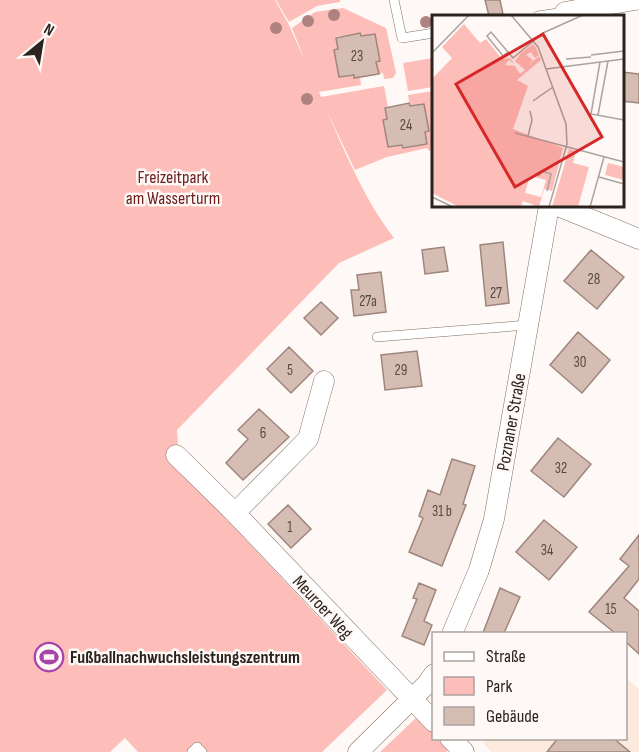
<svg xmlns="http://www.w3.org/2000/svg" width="639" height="752" font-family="'Sofia Sans Condensed',sans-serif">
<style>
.built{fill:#fbeadd}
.green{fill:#fdbdb8}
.building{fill:#d6bdb3;stroke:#9e867d;stroke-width:1.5}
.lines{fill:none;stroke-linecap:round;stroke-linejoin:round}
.service-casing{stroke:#816f60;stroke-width:10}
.minor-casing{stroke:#816f60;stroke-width:21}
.service{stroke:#fff;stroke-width:9}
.minor{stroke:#fff;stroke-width:20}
.tree{fill:#ad8281}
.labels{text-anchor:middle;stroke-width:5;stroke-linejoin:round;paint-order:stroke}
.number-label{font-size:15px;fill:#564a42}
.park-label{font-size:18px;fill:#6b2121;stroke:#fef9f6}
.street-label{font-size:18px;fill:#2b231d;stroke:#fef9f6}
.poi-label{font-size:18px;font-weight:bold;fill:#2b231d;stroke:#fef9f6;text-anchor:start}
.inset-road{fill:none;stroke:#aaa39f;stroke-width:1.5}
.view{fill:#d62828;fill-opacity:0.15;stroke:#d62828;stroke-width:3}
.inset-edge{fill:none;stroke:#2b231d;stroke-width:3}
</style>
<rect width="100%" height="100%" fill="#fef9f6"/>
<path class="built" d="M626,678L639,689V752H492L483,743L487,738H626Z"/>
<path class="green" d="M0,0H275L288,23L305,61L292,28L315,12L343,8L386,28L396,73L393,78L384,79L383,73L379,74L376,62L360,33L336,37L338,49L334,50L339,77L354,75V78L360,77L361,85L319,92L321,97L384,86L388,107L385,108L387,119L383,120L388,147L402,145L403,148L427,144L425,132L429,131L424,104L410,106L408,95L433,91V150L429,151L427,148L387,157L355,170L325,107C345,152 364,199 394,238L339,263L177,430L178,446L167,456L387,690L322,752H138L125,738L110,752H0Z
M276,0H340V2L317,6L289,22Z
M433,58V87L408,91L403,63Z
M417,717L433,734L434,738L438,739L449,749L446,752H380Z"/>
<path class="building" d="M485,0H500L503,14L489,16Z
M360,33L361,36L375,34L380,61L376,62L379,74L354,78V75L339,77L334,50L338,49L336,38Z
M622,72L639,74V103L622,101Z
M409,103L410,106L424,104L429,131L425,132L427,144L403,148L402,145L388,147L383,120L387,119L385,108Z
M503,242L509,303L486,306L480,245Z
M444,247L448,271L425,274L422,250Z
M591,250L624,277L597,309L564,281Z
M381,272L386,312L354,316L351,290H359L357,275Z
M321,302L338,318L321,335L304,318Z
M578,332L610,360L582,393L550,365Z
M289,347L313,371L291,393L267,369Z
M417,351L422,386L385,390L381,355Z
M259,409L289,437L243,480L226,463L248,439L238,430Z
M558,438L591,464L564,497L531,471Z
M452,459L475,466L463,504L466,505L442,566L409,552L423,518L419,516L428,490L440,495Z
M288,505L311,529L291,548L268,524Z
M544,520L577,547L549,580L516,552Z
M639,535V579L624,598L639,611V654L626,642V633H615L589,612L629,566L620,559Z
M419,583L436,590L424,621L432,625L424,645L402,636L417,599L413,598Z
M500,588L520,597L504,633H483Z
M558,738H613L630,752H547Z"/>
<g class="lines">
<g class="service-casing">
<path id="service" d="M394,0L402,38L434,33
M538,16L565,12
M377,337L528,325
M192,752L197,747L202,752"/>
</g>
<g class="minor-casing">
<path id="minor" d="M565,12L635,0
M558,206L639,239
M176,455L235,513L434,722
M235,513L308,439L324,381
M452,634L479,570L494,519L549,206
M450,738L464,752
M358,752L427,684L434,674"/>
</g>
<use href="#service" class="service"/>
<use href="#minor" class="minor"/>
</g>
<g class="tree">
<circle cx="334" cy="15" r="6"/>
<circle cx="308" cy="21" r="6"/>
<circle cx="426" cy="22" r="6"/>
<circle cx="276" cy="28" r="6"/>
<circle cx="307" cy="99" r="6"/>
</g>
<defs>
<g id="stadium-ring" transform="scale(1.5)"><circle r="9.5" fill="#fef9f6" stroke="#a744aa" stroke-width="1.5"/><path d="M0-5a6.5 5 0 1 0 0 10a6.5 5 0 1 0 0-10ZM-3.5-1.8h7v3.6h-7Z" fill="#a744aa"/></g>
</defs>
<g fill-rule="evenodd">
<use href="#stadium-ring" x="49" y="657"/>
</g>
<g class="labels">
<g class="number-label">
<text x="357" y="61">23</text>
<text x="406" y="130">24</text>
<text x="594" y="284">28</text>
<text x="496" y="298">27</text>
<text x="368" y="306">27a</text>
<text x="580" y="367">30</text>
<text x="290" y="375">5</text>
<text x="401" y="375">29</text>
<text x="263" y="438">6</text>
<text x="561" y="473">32</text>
<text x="442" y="516">31 b</text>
<text x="290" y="532">1</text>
<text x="547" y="555">34</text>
<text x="611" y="614">15</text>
</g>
<g class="park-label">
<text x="173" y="183">Freizeitpark<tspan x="173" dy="21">am Wasserturm</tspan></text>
</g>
<g class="street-label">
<text transform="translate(511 422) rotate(-80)" y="6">Poznaner Straße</text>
<text transform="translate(323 607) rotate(47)" y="6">Meuroer Weg</text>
</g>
<g class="poi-label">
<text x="70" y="663">Fußballnachwuchsleistungszentrum</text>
</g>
</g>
<g transform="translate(432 15)">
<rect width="192" height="192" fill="#fef9f6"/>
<path d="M32,9L48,28L54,24L70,44L78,43L83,49L77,45L73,50L83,51L88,59L93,55L83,46L89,38L101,29L104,33L107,40L103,43L99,37L94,40L101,45L97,50L107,41L109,45L85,65L96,71L81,114L131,133L120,176L112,174L107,192L91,186L89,192H27L0,178V64L20,43L10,32ZM98,161L114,165L109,182L93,178ZM137,134L144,136L141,148L157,152L146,192H120ZM176,148L192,152V165L173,160Z" fill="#fdbdb8" fill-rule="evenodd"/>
<path class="inset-road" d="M79,0L106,32L134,109L135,129L117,192M76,37L71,41L55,21L59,17L81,43L111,18L151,0M0,38L37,0M159,40L192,36M134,44L159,42M168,47L159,99L192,105M114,54L192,44M101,86L121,72M166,100L176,46M83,118L192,147M96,121L100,105L98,96M107,161L109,156L119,159L115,176M167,162L192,169M0,182L21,192M158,192L172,142"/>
<path class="view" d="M111,19L170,122L83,172L24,69Z"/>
<rect width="192" height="192" class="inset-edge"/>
</g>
<rect x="432" y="632" width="195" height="108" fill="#fef9f6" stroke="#aaa39f" stroke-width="1.5"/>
<rect x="444" y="652" width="30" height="9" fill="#ffffff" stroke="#aaa39f" stroke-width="1.5"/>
<text x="486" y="662" font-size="18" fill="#2b231d">Straße</text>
<rect x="444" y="677" width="30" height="18" fill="#fdbdb8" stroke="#aaa39f" stroke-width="1.5"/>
<text x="486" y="692" font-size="18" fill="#2b231d">Park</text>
<rect x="444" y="707" width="30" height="18" fill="#d6bdb3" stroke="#aaa39f" stroke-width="1.5"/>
<text x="486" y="722" font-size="18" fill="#2b231d">Gebäude</text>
<g transform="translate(42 42) rotate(30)" stroke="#fef9f6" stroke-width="4.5" paint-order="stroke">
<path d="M0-4.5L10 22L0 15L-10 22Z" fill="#2b231d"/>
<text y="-9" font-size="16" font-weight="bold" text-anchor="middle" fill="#2b231d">N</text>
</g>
</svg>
